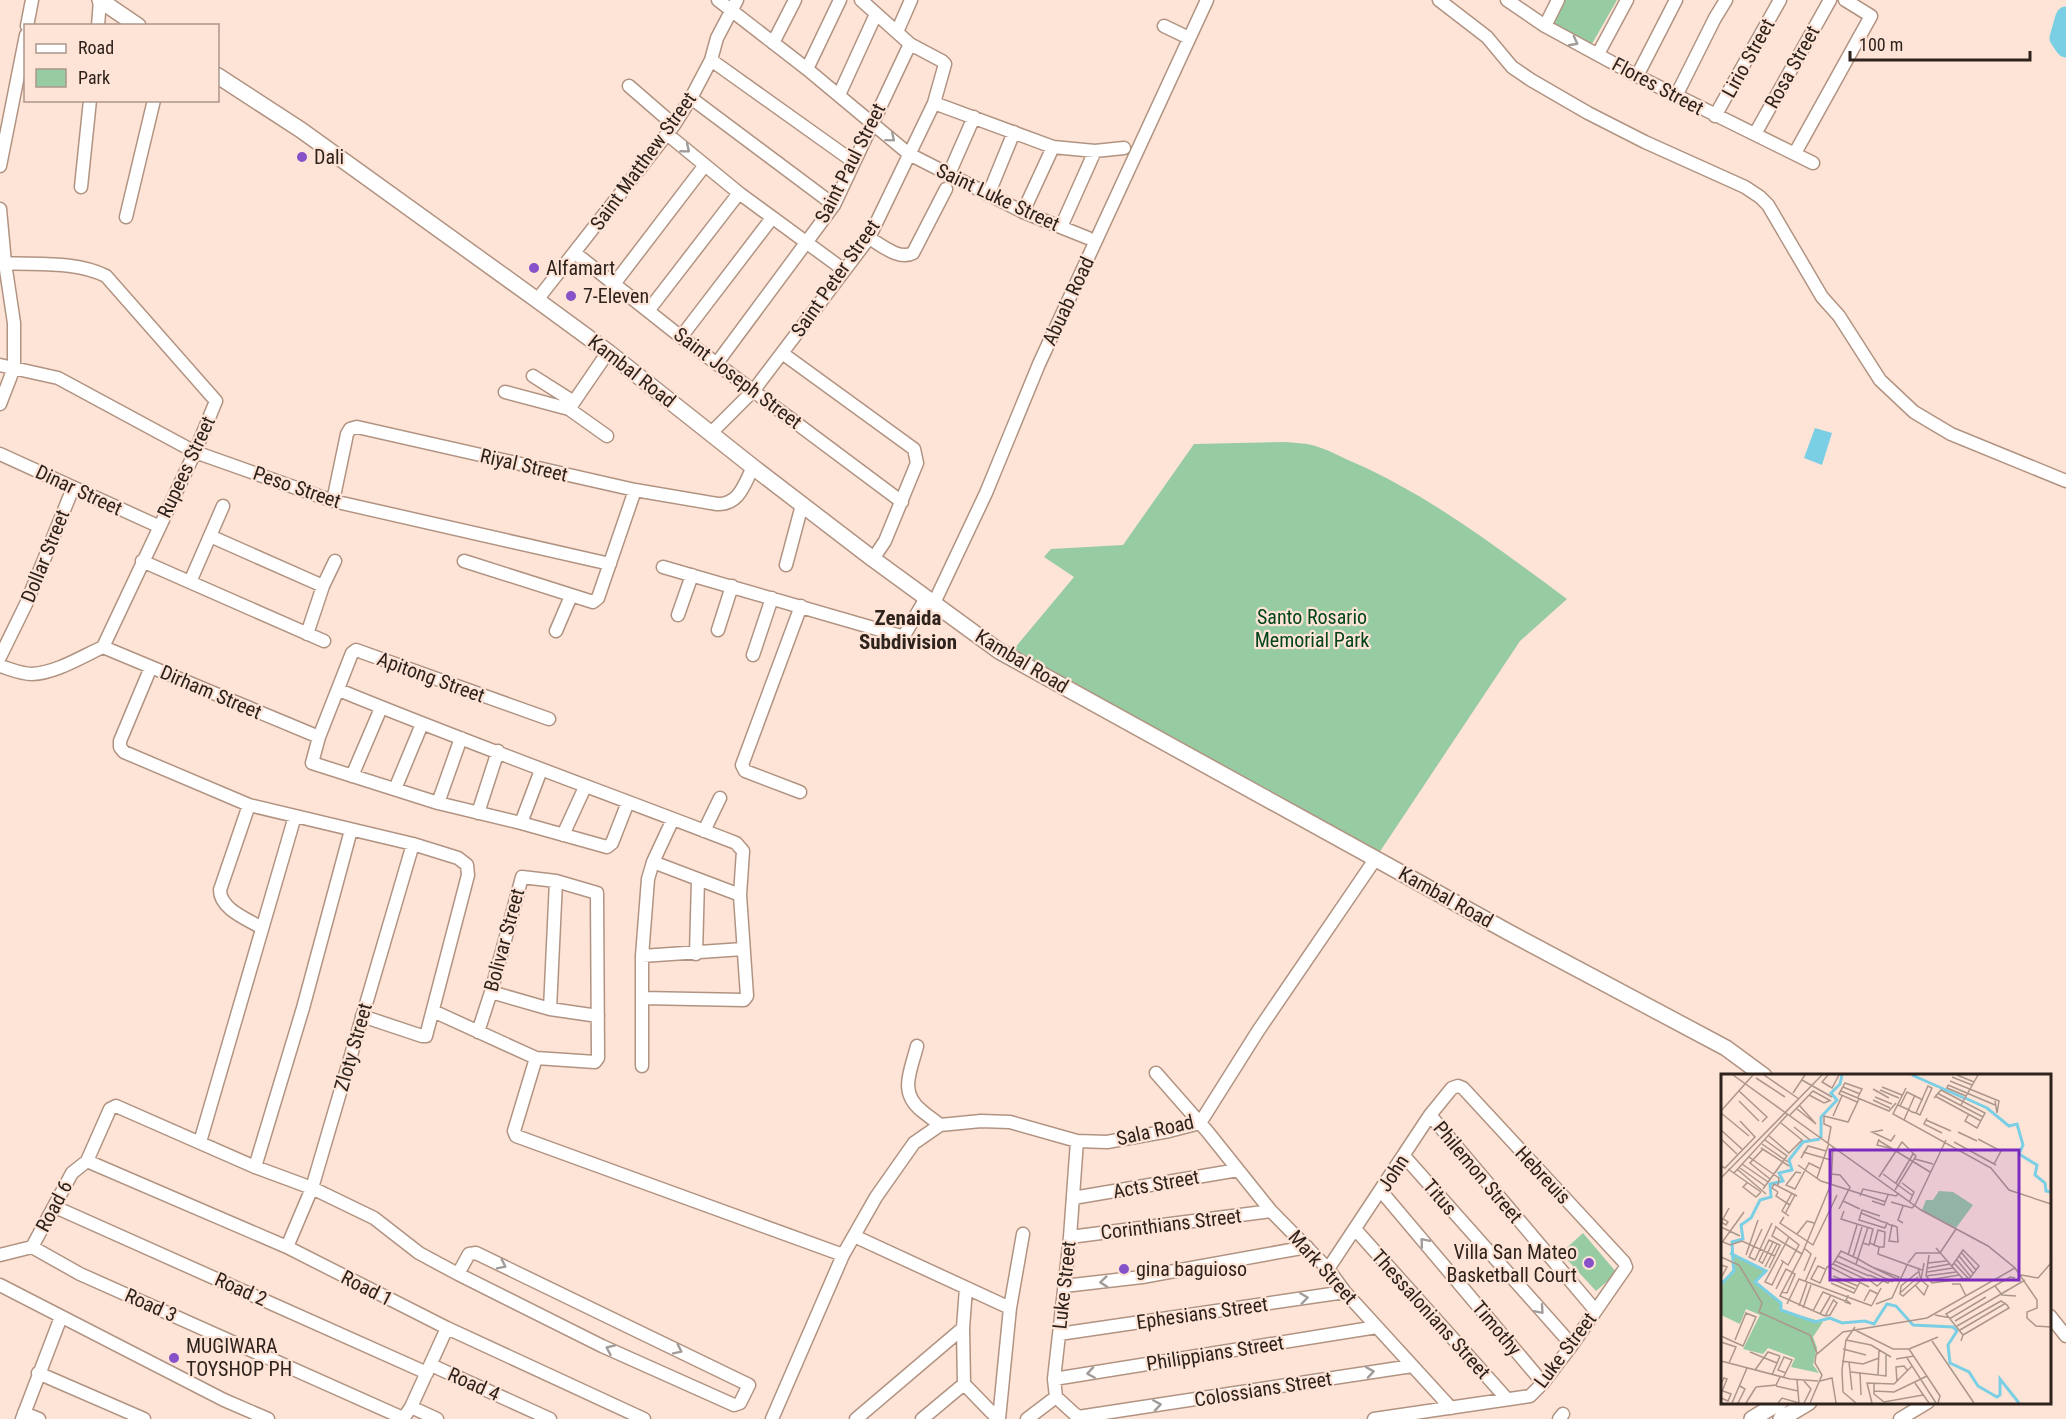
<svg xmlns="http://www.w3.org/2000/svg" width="2066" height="1419" font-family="'Roboto Condensed',sans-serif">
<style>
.green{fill:#97cba2}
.water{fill:#7acfe5}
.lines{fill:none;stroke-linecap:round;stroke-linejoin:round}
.river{stroke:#7acfe5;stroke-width:21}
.minor-casing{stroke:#b19382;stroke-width:15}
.major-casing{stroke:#b19382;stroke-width:18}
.minor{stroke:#fff;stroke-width:12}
.major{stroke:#fff;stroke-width:15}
.oneway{stroke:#a19c99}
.poi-dot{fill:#8751c9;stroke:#fee4d6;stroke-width:2}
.labels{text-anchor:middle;stroke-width:4.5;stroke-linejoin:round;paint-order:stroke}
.street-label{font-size:20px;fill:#2e221c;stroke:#fee4d6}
.poi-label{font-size:20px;fill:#2e221c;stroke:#fee4d6;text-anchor:start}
.park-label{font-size:20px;fill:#00441b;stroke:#fee4d6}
.neighbourhood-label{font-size:21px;font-weight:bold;fill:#2e221c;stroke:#fee4d6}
.inset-river{fill:none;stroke:#7acfe5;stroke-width:3}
.inset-road{fill:none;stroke:#ab968c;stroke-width:1.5}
.view{fill:#7b2cbf;fill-opacity:0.15;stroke:#7b2cbf;stroke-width:3}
.inset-edge{fill:none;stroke:#2e221c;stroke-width:3}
</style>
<rect width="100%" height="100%" fill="#fee4d6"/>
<path class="green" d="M1564,0H1617L1589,49L1551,24Z
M1285,442C1294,443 1304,443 1312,445C1327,449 1341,457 1355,463C1432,497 1499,549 1567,599L1520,641L1377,856L1008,656L1074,577L1044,557L1051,549L1123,545L1194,444Z
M1583,1233L1617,1273L1596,1291L1561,1253Z"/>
<path class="water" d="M1815,428L1832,433L1822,465L1804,458Z"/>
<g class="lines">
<path class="river" d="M2066,17L2060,38L2066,47"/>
<g class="minor-casing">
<path id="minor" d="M718,0L807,69L909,154L1023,212L1088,238
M1439,0L1487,37L1512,67L1531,80L1588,113L1645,142L1745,187L1760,197L1768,205L1822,297L1839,316L1880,380L1914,412L1951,434L2066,481
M1507,0L1545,26L1637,76L1813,163
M27,26L32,0
M98,26L100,0
M1164,26L1189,38
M1545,26L1558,0
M897,32L911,0
M773,43L795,0
M1598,54L1627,0
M711,60L854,162
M807,69L840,0
M1637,76L1676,0
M629,86L674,125
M839,95L876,14
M1676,96L1715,18L1726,0
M691,98L834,205
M934,103L1053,147L1095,151L1124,148
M1715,116L1780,0
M667,134L739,193L844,270
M1755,134L1830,0
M1795,153L1871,16L1845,0
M0,166L26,35
M949,174L974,117
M81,187L90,100
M989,193L1014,132
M0,209L5,263L14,323V368L0,404
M1023,212L1053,147
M126,217L154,100
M1061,227L1095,151
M869,238C880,244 899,261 913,253L946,189
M575,253L681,337L902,502
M614,284L705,165
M537,300L674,125L691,98L711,60L717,38L737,0
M648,311L739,193
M681,337L772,218
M782,353L914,449L917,463L885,541L873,559
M717,363L834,205L910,44
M0,365L58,378L195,452L333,501L610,564
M533,376L574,402
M505,392L569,409
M711,433L754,390L869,238L934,103L945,64L942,61L910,44L861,0
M607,436L569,409L608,352
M0,454L158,526
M333,501L347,434L350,429L357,427L635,490L717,504C739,505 744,485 753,467
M210,536L323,586
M142,561L324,641
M464,561L593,602L598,598L635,490
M786,565L802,505
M663,567L901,636L905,634L926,598
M190,582L223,506
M934,603L986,493L1039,364L1207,0
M678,615L692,575
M718,630L732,586
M556,631L571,596
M307,634L323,586L335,561
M103,647L319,737
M753,655L772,598
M0,657L26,604L73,488
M0,666C10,669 21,674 32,674C56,673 81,657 103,647L195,452L216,401L106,276C76,261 38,265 5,263
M151,667L120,741V747L124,752L249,805L413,844L458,858L467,865L468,875L426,1036H422L362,1016
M339,690C470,744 604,792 736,843L743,851L740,895L747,996L744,1000L642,998V956L648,879L653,862L673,819
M549,719L356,650L352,653L319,737L312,763L438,803L521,823L607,847L612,843L628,802
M352,776L381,708
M395,789L422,724
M800,792L745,771L742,765L801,606
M438,803L461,738
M249,805L220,890C220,909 247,919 262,928
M478,813L498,751
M521,823L541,770
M704,831L720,798
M563,835L585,787
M653,862L740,895
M696,954L698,880
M642,956L743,949
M491,992L550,1009L598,1016
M642,998V1066
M550,1009L556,881
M433,1011L536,1058L595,1062L598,1058L597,893L556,881L522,877L491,992L478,1032
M917,1046C911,1071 898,1092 922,1111C928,1116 934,1120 940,1125
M536,1058L514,1131L516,1136L843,1255L876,1197L914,1143L940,1125L981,1121L1010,1122L1077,1141L1107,1142L1169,1131L1200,1123L1258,1031L1376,858
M1156,1073L1207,1131L1271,1211L1328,1269L1345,1292L1451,1408
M1430,1115L1595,1310
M1077,1141L1070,1237L1054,1379L1056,1397L1080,1419
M200,1142L295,816
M1404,1156L1572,1345
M87,1161L287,1247L447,1328L644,1419
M255,1167L303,1008L351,830
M1381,1191L1543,1383
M1073,1198L1238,1170
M55,1207L427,1373
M1355,1229L1507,1399
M854,1236L1010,1308
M1070,1237L1271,1211
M32,1247L80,1274L403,1418
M287,1247L312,1188L413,844
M0,1255L32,1247L72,1173L87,1161L110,1109L116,1106L255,1167L312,1188L374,1218L419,1253L458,1274L602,1346L734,1405L740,1403L749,1385L476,1253L469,1254L458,1274
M1328,1269L1430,1115L1452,1088L1458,1086L1463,1088L1624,1262L1626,1267L1572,1345L1543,1383L1530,1396L1374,1419
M0,1285L224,1400L268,1419
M1064,1286L1142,1277L1307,1247
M966,1288L963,1328L964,1384L998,1419
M2050,1316L2066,1336
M1059,1334L1345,1292
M431,1365L550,1419
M38,1373L144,1419
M1054,1379L1377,1327
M411,1407L437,1419
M24,1413L39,1419
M1078,1417L1412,1366
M22,1419L61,1317
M403,1419L411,1407L447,1328
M772,1419L843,1255
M856,1419L963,1328
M922,1419L964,1384
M999,1419L1010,1308L1023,1234
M1027,1419L1056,1397
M1559,1419L1563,1414
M1900,1419L1928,1402"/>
</g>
<g class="major-casing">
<path id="major" d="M100,0L138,26
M218,76L301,130L537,300L608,352L753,467L873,559L999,651L1510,933L1726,1048L1764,1076
M1752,1419L1780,1402
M1781,1419L1809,1402"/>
</g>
<use href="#minor" class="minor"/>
<use href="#major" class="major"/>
</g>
<defs><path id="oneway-chevron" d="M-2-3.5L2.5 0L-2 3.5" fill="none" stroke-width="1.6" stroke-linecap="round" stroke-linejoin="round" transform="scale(1.5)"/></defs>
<g class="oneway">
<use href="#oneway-chevron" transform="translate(1574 42) rotate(28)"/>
<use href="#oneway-chevron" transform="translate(891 138) rotate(40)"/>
<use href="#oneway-chevron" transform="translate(686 149) rotate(39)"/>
<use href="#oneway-chevron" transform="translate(1424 1242) rotate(-130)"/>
<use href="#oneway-chevron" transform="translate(502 1265) rotate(26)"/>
<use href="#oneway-chevron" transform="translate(1104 1282) rotate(174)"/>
<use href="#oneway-chevron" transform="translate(1304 1298) rotate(-8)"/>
<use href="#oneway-chevron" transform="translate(1540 1310) rotate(49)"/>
<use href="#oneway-chevron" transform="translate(610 1349) rotate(-156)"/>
<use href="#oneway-chevron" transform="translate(678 1350) rotate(26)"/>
<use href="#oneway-chevron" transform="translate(1370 1372) rotate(-9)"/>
<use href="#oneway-chevron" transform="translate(1091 1373) rotate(171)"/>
<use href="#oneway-chevron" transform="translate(1157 1405) rotate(-9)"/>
</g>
<g class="poi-dot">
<circle cx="302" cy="157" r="6"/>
<circle cx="534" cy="268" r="6"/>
<circle cx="571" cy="296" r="6"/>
<circle cx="1589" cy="1263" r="6"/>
<circle cx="1124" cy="1269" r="6"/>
<circle cx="174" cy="1358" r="6"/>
</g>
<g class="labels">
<g class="street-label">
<text transform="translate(1748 58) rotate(-61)" y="7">Lirio Street</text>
<text transform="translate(1792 67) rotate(-61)" y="7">Rosa Street</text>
<text transform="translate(1658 86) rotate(28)" y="7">Flores Street</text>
<text transform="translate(643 161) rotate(-54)" y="7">Saint Matthew Street</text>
<text transform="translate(850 163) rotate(-63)" y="7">Saint Paul Street</text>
<text transform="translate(998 197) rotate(25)" y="7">Saint Luke Street</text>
<text transform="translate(835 278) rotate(-55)" y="7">Saint Peter Street</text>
<text transform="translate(1068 301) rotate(-65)" y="7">Abuab Road</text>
<text transform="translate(632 371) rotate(38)" y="7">Kambal Road</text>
<text transform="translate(738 378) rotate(37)" y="7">Saint Joseph Street</text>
<text transform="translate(524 465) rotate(13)" y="7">Riyal Street</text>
<text transform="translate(186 467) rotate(-65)" y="7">Rupees Street</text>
<text transform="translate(297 487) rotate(19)" y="7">Peso Street</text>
<text transform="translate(79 490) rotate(25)" y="7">Dinar Street</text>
<text transform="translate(45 556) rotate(-68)" y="7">Dollar Street</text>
<text transform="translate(1022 661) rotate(31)" y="7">Kambal Road</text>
<text transform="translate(431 677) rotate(20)" y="7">Apitong Street</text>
<text transform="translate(211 692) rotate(23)" y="7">Dirham Street</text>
<text transform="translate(1446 897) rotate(29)" y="7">Kambal Road</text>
<text transform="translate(504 940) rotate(-75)" y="7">Bolivar Street</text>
<text transform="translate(353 1047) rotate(-74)" y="7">Zloty Street</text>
<text transform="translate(1155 1130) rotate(-13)" y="7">Sala Road</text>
<text transform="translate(1478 1172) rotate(50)" y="7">Philemon Street</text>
<text transform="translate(1393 1173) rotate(-57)" y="7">John</text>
<text transform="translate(1543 1175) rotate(47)" y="7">Hebreuis</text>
<text transform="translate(1156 1184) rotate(-10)" y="7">Acts Street</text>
<text transform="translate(1440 1197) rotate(49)" y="7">Titus</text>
<text transform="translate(54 1206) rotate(-62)" y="7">Road 6</text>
<text transform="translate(1171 1224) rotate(-7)" y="7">Corinthians Street</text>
<text transform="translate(1323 1267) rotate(48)" y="7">Mark Street</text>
<text transform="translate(1064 1285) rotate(-84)" y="7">Luke Street</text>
<text transform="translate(367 1288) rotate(27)" y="7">Road 1</text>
<text transform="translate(241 1289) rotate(24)" y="7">Road 2</text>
<text transform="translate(151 1305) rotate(24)" y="7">Road 3</text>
<text transform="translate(1202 1313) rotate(-8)" y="7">Ephesians Street</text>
<text transform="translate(1431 1314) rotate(48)" y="7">Thessalonians Street</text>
<text transform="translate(1497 1328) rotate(50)" y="7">Timothy</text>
<text transform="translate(1565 1350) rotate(-53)" y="7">Luke Street</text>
<text transform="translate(1215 1353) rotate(-9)" y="7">Philippians Street</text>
<text transform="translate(474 1384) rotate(24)" y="7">Road 4</text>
<text transform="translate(1263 1389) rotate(-9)" y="7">Colossians Street</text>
</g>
<g class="poi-label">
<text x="314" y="164">Dali</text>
<text x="546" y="275">Alfamart</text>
<text x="583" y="303">7-Eleven</text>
<text x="1577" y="1259" text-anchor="end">Villa San Mateo<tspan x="1577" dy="23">Basketball Court</tspan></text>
<text x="1136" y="1276">gina baguioso</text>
<text x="186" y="1353">MUGIWARA<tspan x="186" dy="23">TOYSHOP PH</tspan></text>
</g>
<g class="park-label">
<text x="1312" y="624">Santo Rosario<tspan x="1312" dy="23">Memorial Park</tspan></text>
</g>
<g class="neighbourhood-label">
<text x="908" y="625">Zenaida<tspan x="908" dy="24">Subdivision</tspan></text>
</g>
</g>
<g transform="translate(1721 1074)">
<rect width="330" height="330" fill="#fee4d6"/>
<path d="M218,117L232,118L252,131L235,154L201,136L205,126H212ZM9,179L45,197L34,208L60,229V236L102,248L92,263L96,274L92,291L98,299L70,293L74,284L47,274L42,280L22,275L39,241L25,235L19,250L0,241V211L14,192Z" fill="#97cba2"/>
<path class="inset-river" d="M191,1L243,24M244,24L266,34L288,52L296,50L302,71L298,80L316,91L314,101L324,109L325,117L330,118M100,64V43L116,26L110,19L119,10L121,1M9,179L45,197L34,208L60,229V236L94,248L109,244L121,249L144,247L153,250L166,230L175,232L192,251L232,253L236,257L227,271L229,289L248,298L257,312L276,323L279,321V305L298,329M12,187L11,168L22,165L20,151L30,144L39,126L50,123L49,110L62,107L58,99L71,96L68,86L82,68L99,65M0,210L13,197L12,188"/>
<path class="inset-road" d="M12,1L200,136L267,172L294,194L206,244L122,258L95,281L94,289L101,301L89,329M43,1L78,25M107,1L101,8L111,14L118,1M236,1L253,8M231,3L251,11M35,4L64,23M81,6L111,23M229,7L278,27L276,39L274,27M227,11L274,31M227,11L226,14L245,22M122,13L139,20M161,13L181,21M185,14L172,40L270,94L288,116L330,130M152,15L168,24M159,16L178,24M18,17L46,43L41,48M120,17L168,37L175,29M72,19L84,1M216,19L262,43M88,21L103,29L108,27M214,22L260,47M154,23L171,30M213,24L220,16L264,39L256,54L244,47L248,40M152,26L169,34M18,27L38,47M136,28L118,20L124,9L141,15L137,23M78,31L95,50M177,31L188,36L191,38L195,39L199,41L211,14L207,12L195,39M240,31L257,1M179,32L186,18L202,26M76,35L95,50M0,37L32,1M0,39L28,62M69,41L92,17L110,27M112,42L121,22M206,44L203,50L221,59M183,46L194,21M205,46L230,57M60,49L81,66L67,80M73,53L89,66M0,56L22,76M162,56L151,58L170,67L174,61M237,58L256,67M48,62L68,79M0,65L16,80M158,65L156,71L172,75M257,65L280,77L273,90M157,66L209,98M233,68L275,91M107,69L110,53L103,50V42L127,48L138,25M41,70L67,88M40,74L68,92M42,75L29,89L49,105M82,78L110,86M28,83L58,104L57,111M80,84L87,72L105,77M194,85L212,90M21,90L47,108M77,91L100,107L165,128M0,92L4,94L34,63L19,47M19,94L44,112M7,95L40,118M16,95L45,120M13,99L67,40M80,99L75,98L65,111L74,115L88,89L100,95M110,100L119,101L129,113L118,135M162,100L192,122M158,103L181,68L195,82L174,116M0,104L101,1M96,104L108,69M26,109L22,113L35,123L40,118M175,109L192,80M181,109L193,118L189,127M42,115L66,82L44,66M57,118L51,114L53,110L76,122M57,118L55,122L69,131M139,122L142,115L175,122L178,119M122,127L139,135M151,127L163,131L167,121M170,128L191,134L194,131M194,131L225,66M123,137L120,145L152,155L148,171L142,169M140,139L162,148L166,149L169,151H171L176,153L177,168L168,167L171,151M140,139L138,146L164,154L166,149M140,139L141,136L159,142M64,140L74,121M68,142L61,137L71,119M63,143L59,149L92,171L116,121M0,144L4,146L7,148L5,151L0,148L2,145L8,134M182,149L177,146L182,132M54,152L78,171L67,191L60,186M0,153L19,162M55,153L51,162L81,180M76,160L86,147L93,149M0,167L9,171L21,167L54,182M2,167L23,138M149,169L153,171L158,173H163L164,158L157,156L153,171M158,173L157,180L201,196M83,174L90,180L83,197M215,174L242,205M240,178L255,196M25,181L37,146M127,181L136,151M208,181L205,202L211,209L249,204L258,192L242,176L231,192M117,182L172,208M238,182L252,199M0,183L18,191L41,229L38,238L89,261L96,279M132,183L141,153M34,186L51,149M34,186L28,183L41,155M236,186L250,203M114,187L148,202M62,188L51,211L44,208L68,163M41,189L38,187L48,166L59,171L48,194M187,189L195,179H219L235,155M207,189L225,187M233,189L247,204M41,190L52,168M112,190L146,206M135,190L147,153M0,191L6,193L0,204M107,192L148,213M44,193L56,170M207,194L229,190M294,194L316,226V234L306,238V244L315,252L330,253M104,195L97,192L90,205L99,209L106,193L112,190L120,177L137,185L151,193L176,205L178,203L151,193M197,198L180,212L179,220L182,222L200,206L197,194M206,198L232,194M148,201L167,209L169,206M300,201L317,204L330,189M112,202L137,212M205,202L235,198M111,205L134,215M147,205L156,212L162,207M208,206L238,201M84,208L95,183M110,209L133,219L139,208M231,210H239L245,222M194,211L203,221L207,212L200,206L203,189M274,212L281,221L295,222M55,215L65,195L74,200L66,219L60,218M179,219L197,203M125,226L130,230L124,228V227L125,226L127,222V221M143,227L149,216L157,220M66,230L78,205L151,232M155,230L171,224L186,191M151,231L160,214M78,232L86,209M82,234L90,211M92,237L102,218L124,227M99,240L110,221M214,241L230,244L265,223M104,242L59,222L81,180L110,110L112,73M104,242L109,241L116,229L112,226M104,242L113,225M234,247L304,206M236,252L280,227L286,231L288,234L242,261M134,253L125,266L121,296L122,318L135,329M134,256L172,275H188L219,322L217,329M239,256L285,229M0,262L22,272L35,243L25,239L14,266M125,266L150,271L170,283M211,267L253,329M240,267L242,261L225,240L289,203L294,204M0,268L15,273L8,289M122,275L145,281M188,275L217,263M29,278L56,289M186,284L215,329M175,285L193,282M0,287L69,305L97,307M121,287L142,290L158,284M128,288L131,316M34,296L47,278L59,282M130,298L165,302V281M139,299L140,321M51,301L59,282M157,301L158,276M62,304L71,286L63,283L57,296L65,299M99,307L111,304L115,329M176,308L175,293L183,292L187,297M153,309V320L163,328L202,321M194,309L208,329M0,310L3,304L6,305L0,320M55,312L77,317M35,313L55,311L59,303M153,317L173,318L206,302M0,324L7,327L10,320L2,317M11,329L26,294M17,329L24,315L19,312M25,329L35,313M57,329L61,324L78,329L76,306M83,329L90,315L83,307M151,329L146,309L173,310L191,292"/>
<path class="view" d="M109,76H298V206H109Z"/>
<rect width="330" height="330" class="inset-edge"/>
</g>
<rect x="24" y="24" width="195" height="78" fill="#fee4d6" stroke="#ab968c" stroke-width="1.5"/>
<rect x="36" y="44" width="30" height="9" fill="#ffffff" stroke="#ab968c" stroke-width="1.5"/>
<text x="78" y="54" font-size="18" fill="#2e221c">Road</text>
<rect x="36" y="69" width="30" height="18" fill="#97cba2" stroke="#ab968c" stroke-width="1.5"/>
<text x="78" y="84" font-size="18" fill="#2e221c">Park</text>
<path d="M1850 51v9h180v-9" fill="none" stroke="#2e221c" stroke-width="3"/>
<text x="1859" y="51" font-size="18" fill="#2e221c" stroke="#fee4d6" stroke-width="4.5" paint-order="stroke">100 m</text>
</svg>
